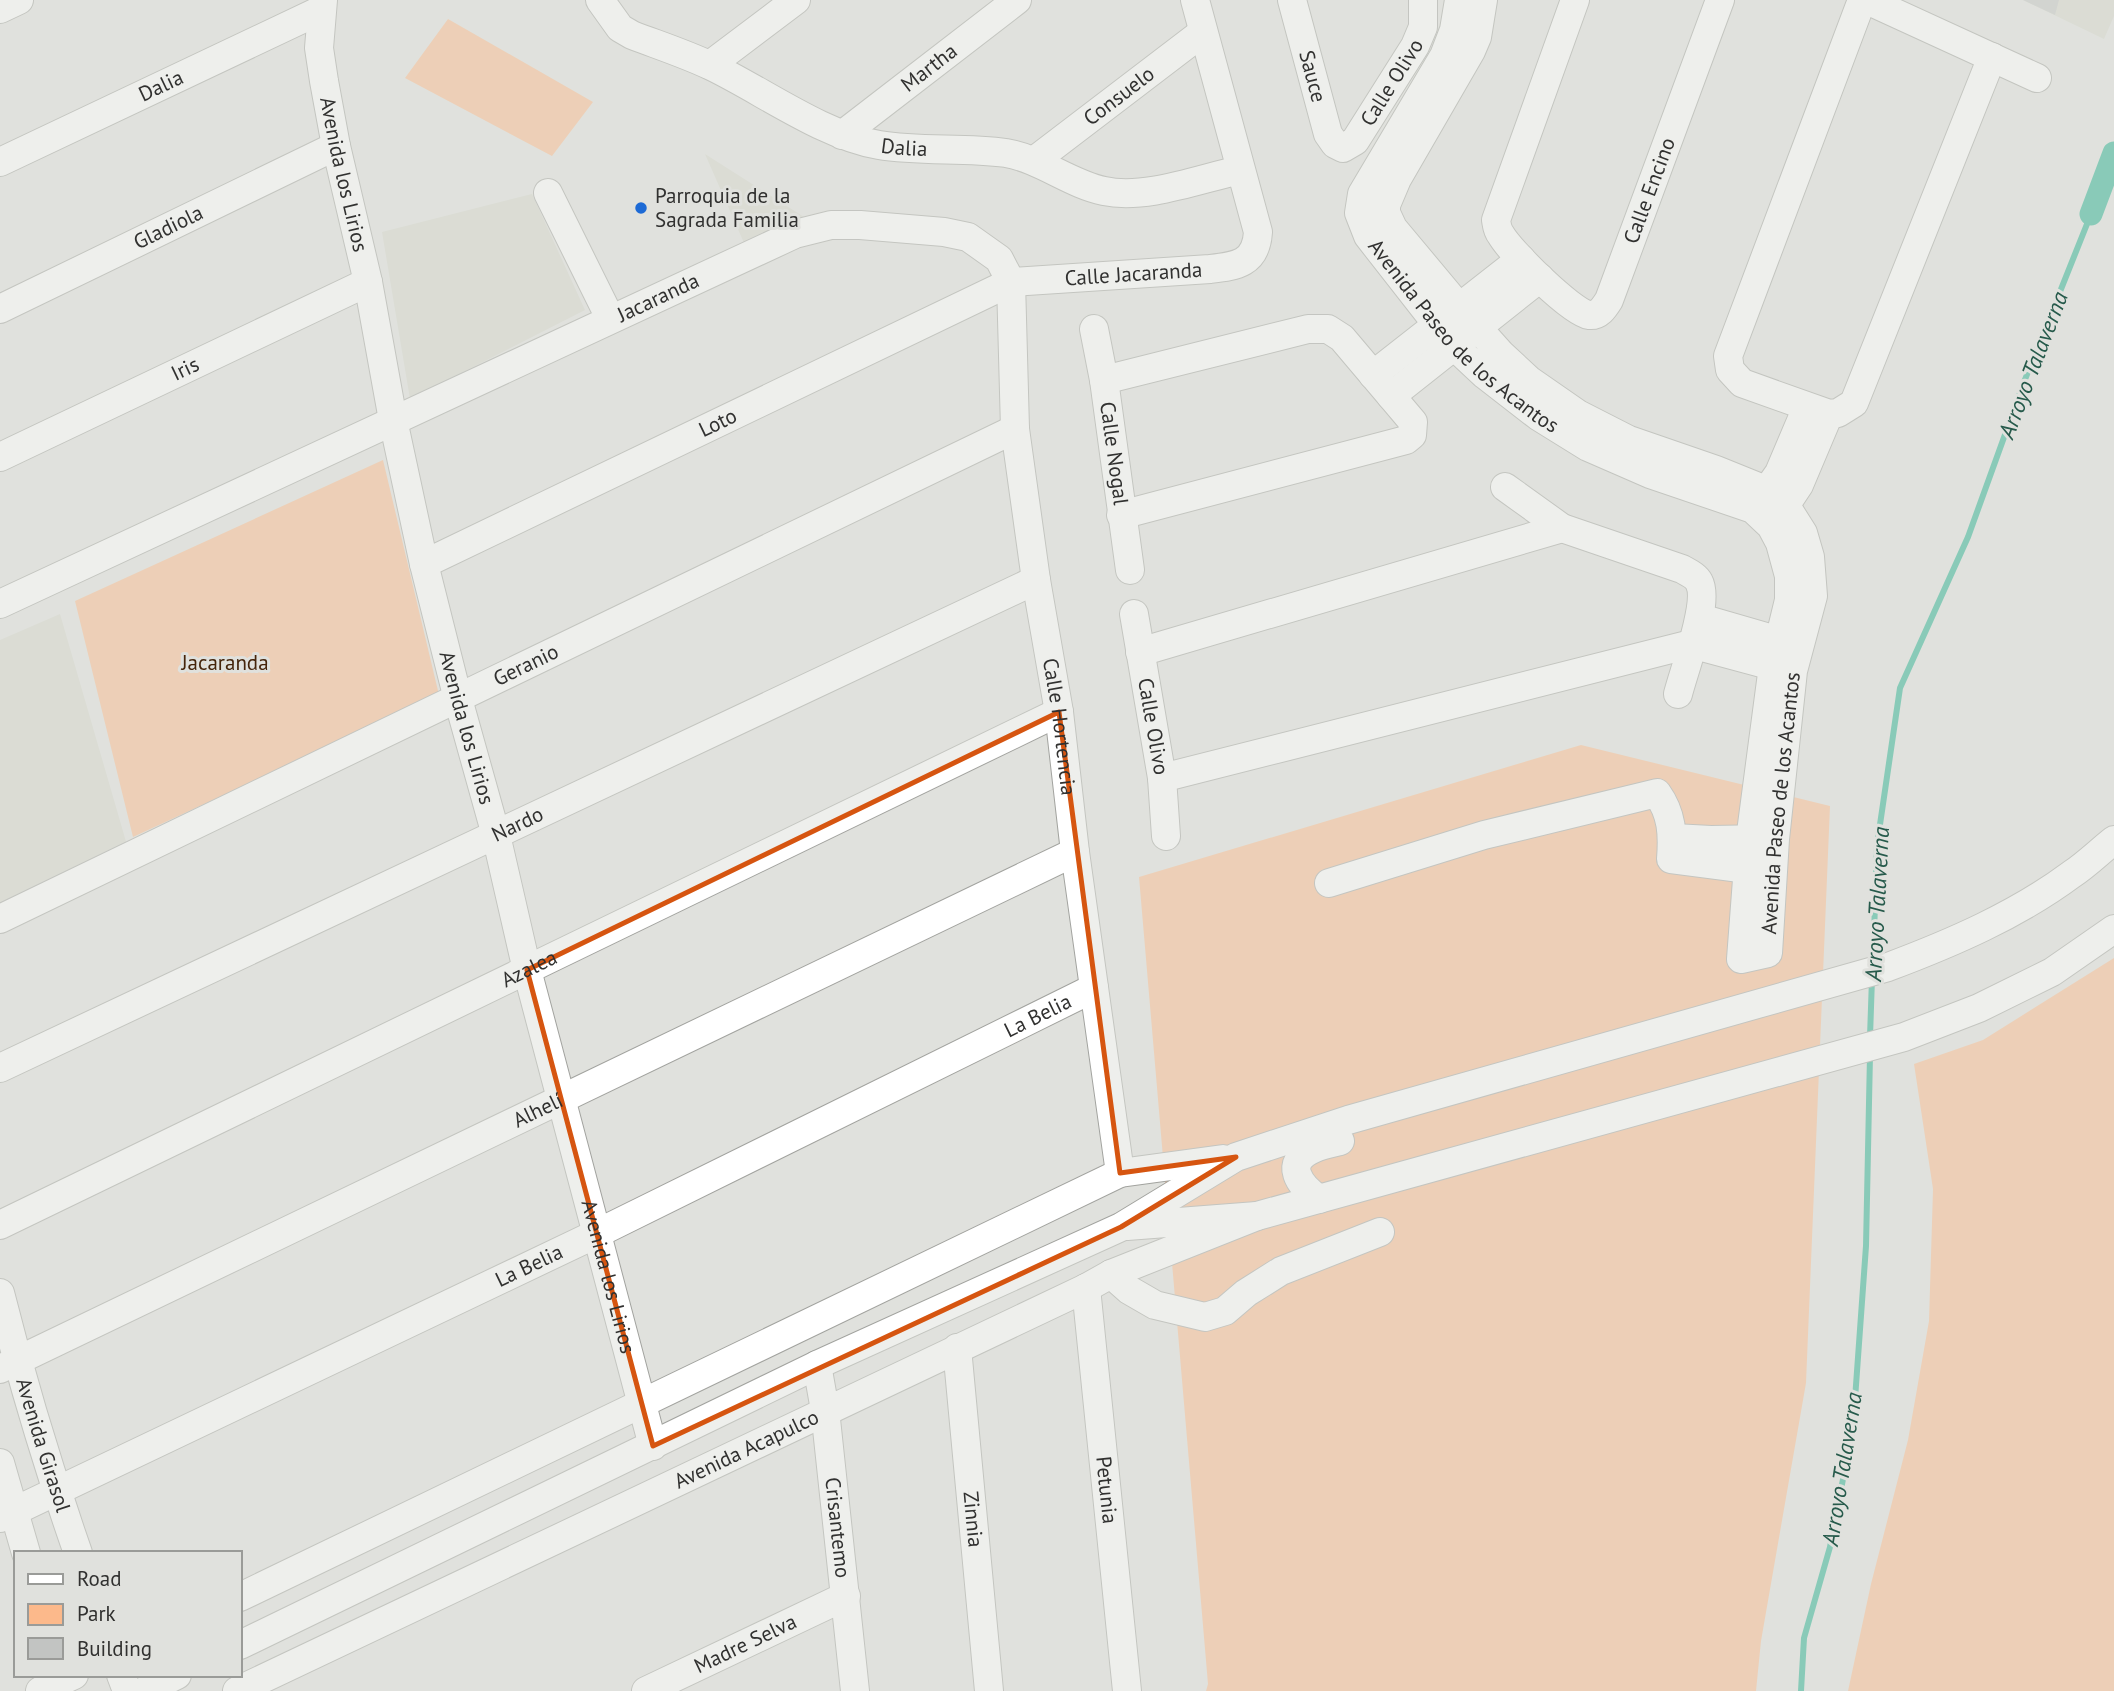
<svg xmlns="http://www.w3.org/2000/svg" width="2114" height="1691" font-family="'PT Sans',sans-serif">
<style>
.built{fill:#d4d5cb}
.green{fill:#fcb98b}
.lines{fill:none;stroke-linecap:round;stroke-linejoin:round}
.stream{stroke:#20ae8c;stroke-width:6}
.canal{stroke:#20ae8c;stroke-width:23}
.building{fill:#c2c4c2}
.minor-casing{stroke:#a2a39f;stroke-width:30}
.minor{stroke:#fff;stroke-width:28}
.marked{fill:none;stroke:#d65510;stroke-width:5;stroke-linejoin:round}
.poi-dot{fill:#1d6ad5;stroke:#e0e1dd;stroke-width:2.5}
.labels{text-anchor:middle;stroke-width:6;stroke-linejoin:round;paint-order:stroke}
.street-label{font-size:21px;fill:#313130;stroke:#e0e1dd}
.poi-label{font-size:21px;fill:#313130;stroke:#e0e1dd;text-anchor:start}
.park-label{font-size:21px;fill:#45250b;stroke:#e0e1dd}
.water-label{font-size:23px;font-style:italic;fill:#265a4b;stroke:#e0e1dd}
</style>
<rect width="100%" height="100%" fill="#e0e1dd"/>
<path class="built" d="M2023,0H2114V16L2104,39Z
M705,154L815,224L748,252Z
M532,194L585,310L410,399L382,232Z
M60,614L127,845L0,904V640Z"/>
<path class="green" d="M448,19L593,102L552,156L405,78Z
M383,460L439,695L133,837L75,601Z
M1581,745L1830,806L1806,1383L1761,1641L1756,1691H1206L1208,1684L1139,877Z
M2114,958V1691H1848L1871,1584L1908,1440L1929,1321L1933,1189L1914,1064L1983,1040Z"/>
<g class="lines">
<path class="stream" d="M1873,964L1877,845L1900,688L1968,537L2024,382L2091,214
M1870,1037L1872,978
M1801,1691L1804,1638L1830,1547L1853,1427L1866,1246L1870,1055"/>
<path class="canal" d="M2091,214L2114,153"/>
</g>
<path class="building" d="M2023,0H2059L2055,15Z"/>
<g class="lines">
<g class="minor-casing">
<g id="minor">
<path id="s1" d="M323,0L319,48L324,81L336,146L368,282L393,420L424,564L458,699L496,835L527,970L653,1446"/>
<path id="s2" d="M600,0L620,28L632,35C658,45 686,54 711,66C763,91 822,135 879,145C920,152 964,147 1006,153C1041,159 1070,184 1104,191C1145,200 1199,179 1240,170"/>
<path id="s3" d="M1292,0L1328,134L1335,144L1343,148L1355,141L1415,46L1423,27V0"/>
<path id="s4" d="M1459,0L1454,30L1444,56L1362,194L1359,213L1368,236L1454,346L1485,375L1538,416L1588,447L1650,474L1753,509L1771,526L1780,543L1789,576V600L1773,666L1750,840L1741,959L1768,953L1775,839L1793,671L1813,596L1810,557L1803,533L1786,506L1768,491L1716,470L1629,440L1578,414L1529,380L1501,354L1459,307L1393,228L1386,213V205L1397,179L1471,51L1477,37L1483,0"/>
<path id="s5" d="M1575,0L1496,220C1497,226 1497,230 1501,235C1511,252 1571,312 1589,315C1599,316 1604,308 1609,300L1720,0"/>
<path d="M1862,0L1728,356L1730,370L1742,383L1829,414L1838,413L1854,403L1992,57"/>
<path d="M1867,0L2037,78"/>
<path d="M0,9L19,0"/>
<path d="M710,65L796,0"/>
<path id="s6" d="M842,135L1017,0"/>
<path id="s7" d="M1034,161L1203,32"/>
<path id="s8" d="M0,162L321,10"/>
<path d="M548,193L610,318"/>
<path id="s9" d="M0,309L336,146"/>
<path id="s10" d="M1094,329L1104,380L1130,570"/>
<path d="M1373,375L1521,259"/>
<path d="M1104,380L1308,329H1328L1342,338L1413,422L1412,435L1406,440L1121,515"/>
<path d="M1391,396L1540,278"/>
<path id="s11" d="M0,457L368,282"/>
<path d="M1505,487L1562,528L1682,569C1689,573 1696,576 1699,582C1710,602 1684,670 1678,694"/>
<path d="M1757,504L1779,473L1807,407"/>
<path d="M1775,521L1799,485L1829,414"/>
<path id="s12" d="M424,564L1011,282L1210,269C1236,266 1256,264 1258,232L1195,0"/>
<path id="s13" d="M0,604L795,234L831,225H860L944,232L968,237L999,259L1011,282L1015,429L1036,580L1059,712L1075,852L1120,1173"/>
<path id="s14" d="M1134,614L1162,778L1166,836"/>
<path d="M1700,618L1797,646"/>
<path d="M1140,652L1562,528"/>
<path d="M1162,778L1691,644L1791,671"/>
<path d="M1673,838L1711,840L1768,839"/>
<path d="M1329,883L1484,835L1657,793C1672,814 1673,834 1671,859L1748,869H1765"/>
<path id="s15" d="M0,919L1015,429"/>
<path id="s16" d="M0,1068L1036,580"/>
<path d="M1319,1199C1300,1186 1282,1163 1313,1149C1321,1145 1331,1143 1340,1141"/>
<path id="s17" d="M0,1225L1059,712"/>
<path d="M1127,1226L1257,1216L1904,1037L1979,1008L2052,972L2114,929"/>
<path d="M1111,1274L1129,1290L1155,1305L1205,1317L1225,1311L1246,1293L1281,1271L1380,1232"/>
<path id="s18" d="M1086,1288L1127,1691"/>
<path id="s19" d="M0,1293C22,1381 48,1467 78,1553"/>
<path id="s20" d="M957,1348L989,1691"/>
<path id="s21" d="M817,1365L825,1410L855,1691"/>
<path id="s22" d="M0,1369L1075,852"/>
<path d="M0,1463L26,1553"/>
<path id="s23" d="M0,1518L598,1233L1094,988"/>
<path d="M240,1597L1120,1173L1223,1159"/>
<path d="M240,1645L817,1365L1121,1227L1236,1157L1348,1120L1888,967C1952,943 2017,915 2072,874C2087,864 2100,851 2114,840"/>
<path d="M121,1675L127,1691"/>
<path d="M40,1691L74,1675"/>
<path d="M144,1691L177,1675"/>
<path id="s24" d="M237,1691L1086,1288L1111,1274L1257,1216"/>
<path id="s25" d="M646,1691L846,1596"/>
</g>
</g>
<use href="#minor" class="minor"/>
</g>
<path d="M0 0H2114V1691H0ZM1059,712L1120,1173L1236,1157L1121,1227L653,1446L527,970Z" fill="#e0e1dd" fill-opacity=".55" fill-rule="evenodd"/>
<path class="marked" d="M1059,712L1120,1173L1236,1157L1121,1227L653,1446L527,970Z"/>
<circle class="poi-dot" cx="641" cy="208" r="7"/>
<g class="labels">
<g class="street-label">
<text dy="7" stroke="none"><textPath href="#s6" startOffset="110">Martha</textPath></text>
<text dy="7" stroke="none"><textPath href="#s3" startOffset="79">Sauce</textPath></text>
<text dy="7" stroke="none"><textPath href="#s3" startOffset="243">Calle Olivo</textPath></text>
<text dy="7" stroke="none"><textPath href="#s8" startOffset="178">Dalia</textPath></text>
<text dy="7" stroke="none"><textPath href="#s7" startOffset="107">Consuelo</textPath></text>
<text dy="7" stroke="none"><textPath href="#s2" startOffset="345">Dalia</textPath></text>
<text dy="7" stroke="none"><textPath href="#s1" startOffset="177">Avenida los Lirios</textPath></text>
<text dy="7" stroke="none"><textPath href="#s5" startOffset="513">Calle Encino</textPath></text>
<text dy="7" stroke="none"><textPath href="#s9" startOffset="187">Gladiola</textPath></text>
<text dy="7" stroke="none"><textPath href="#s12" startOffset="774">Calle Jacaranda</textPath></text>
<text dy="7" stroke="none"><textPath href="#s13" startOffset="726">Jacaranda</textPath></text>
<text dy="7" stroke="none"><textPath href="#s4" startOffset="402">Avenida Paseo de los Acantos</textPath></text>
<text dy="7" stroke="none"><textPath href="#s11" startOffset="205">Iris</textPath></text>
<text dy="7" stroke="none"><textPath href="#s12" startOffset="326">Loto</textPath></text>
<text dy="7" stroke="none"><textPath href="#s10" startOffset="126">Calle Nogal</textPath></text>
<text dy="7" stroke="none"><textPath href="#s15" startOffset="584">Geranio</textPath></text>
<text dy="7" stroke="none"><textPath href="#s14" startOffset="114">Calle Olivo</textPath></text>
<text dy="7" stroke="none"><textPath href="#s1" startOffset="744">Avenida los Lirios</textPath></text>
<text dy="7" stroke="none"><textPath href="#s13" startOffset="1564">Calle Hortencia</textPath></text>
<text dy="7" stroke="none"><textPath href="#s4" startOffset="1390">Avenida Paseo de los Acantos</textPath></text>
<text dy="7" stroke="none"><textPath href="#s16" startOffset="572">Nardo</textPath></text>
<text dy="7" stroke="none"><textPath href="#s17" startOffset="588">Azalea</textPath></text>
<text dy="7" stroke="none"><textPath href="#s23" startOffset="1153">La Belia</textPath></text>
<text dy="7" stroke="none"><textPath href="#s22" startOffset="597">Alhelí</textPath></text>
<text dy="7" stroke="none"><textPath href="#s23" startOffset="586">La Belia</textPath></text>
<text dy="7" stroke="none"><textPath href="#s1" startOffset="1311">Avenida los Lirios</textPath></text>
<text dy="7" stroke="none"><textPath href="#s19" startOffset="158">Avenida Girasol</textPath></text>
<text dy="7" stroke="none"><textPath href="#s24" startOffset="564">Avenida Acapulco</textPath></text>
<text dy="7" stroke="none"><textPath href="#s18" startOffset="203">Petunia</textPath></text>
<text dy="7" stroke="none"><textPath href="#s20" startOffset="172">Zinnia</textPath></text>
<text dy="7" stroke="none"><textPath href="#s21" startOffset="164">Crisantemo</textPath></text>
<text dy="7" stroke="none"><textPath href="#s25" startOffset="110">Madre Selva</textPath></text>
</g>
<g class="poi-label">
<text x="655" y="203">Parroquia de la<tspan x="655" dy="24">Sagrada Familia</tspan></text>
</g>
<g class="park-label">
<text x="225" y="670">Jacaranda</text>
</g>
<g class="water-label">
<text transform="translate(2033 365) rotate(-69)" y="8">Arroyo Talaverna</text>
<text transform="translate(1877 904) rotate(-87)" y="8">Arroyo Talaverna</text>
<text transform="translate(1842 1469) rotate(-81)" y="8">Arroyo Talaverna</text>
</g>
</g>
<rect x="14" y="1551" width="228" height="126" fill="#e0e1dd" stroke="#9a9b98" stroke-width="2"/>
<rect x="28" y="1574" width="35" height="10" fill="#ffffff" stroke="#9a9b98" stroke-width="2"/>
<text x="77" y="1586" font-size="21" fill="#313130">Road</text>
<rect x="28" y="1604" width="35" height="21" fill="#fcb98b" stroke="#9a9b98" stroke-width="2"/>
<text x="77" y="1621" font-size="21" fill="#313130">Park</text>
<rect x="28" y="1638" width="35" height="21" fill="#c2c4c2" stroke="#9a9b98" stroke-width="2"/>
<text x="77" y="1656" font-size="21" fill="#313130">Building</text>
</svg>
